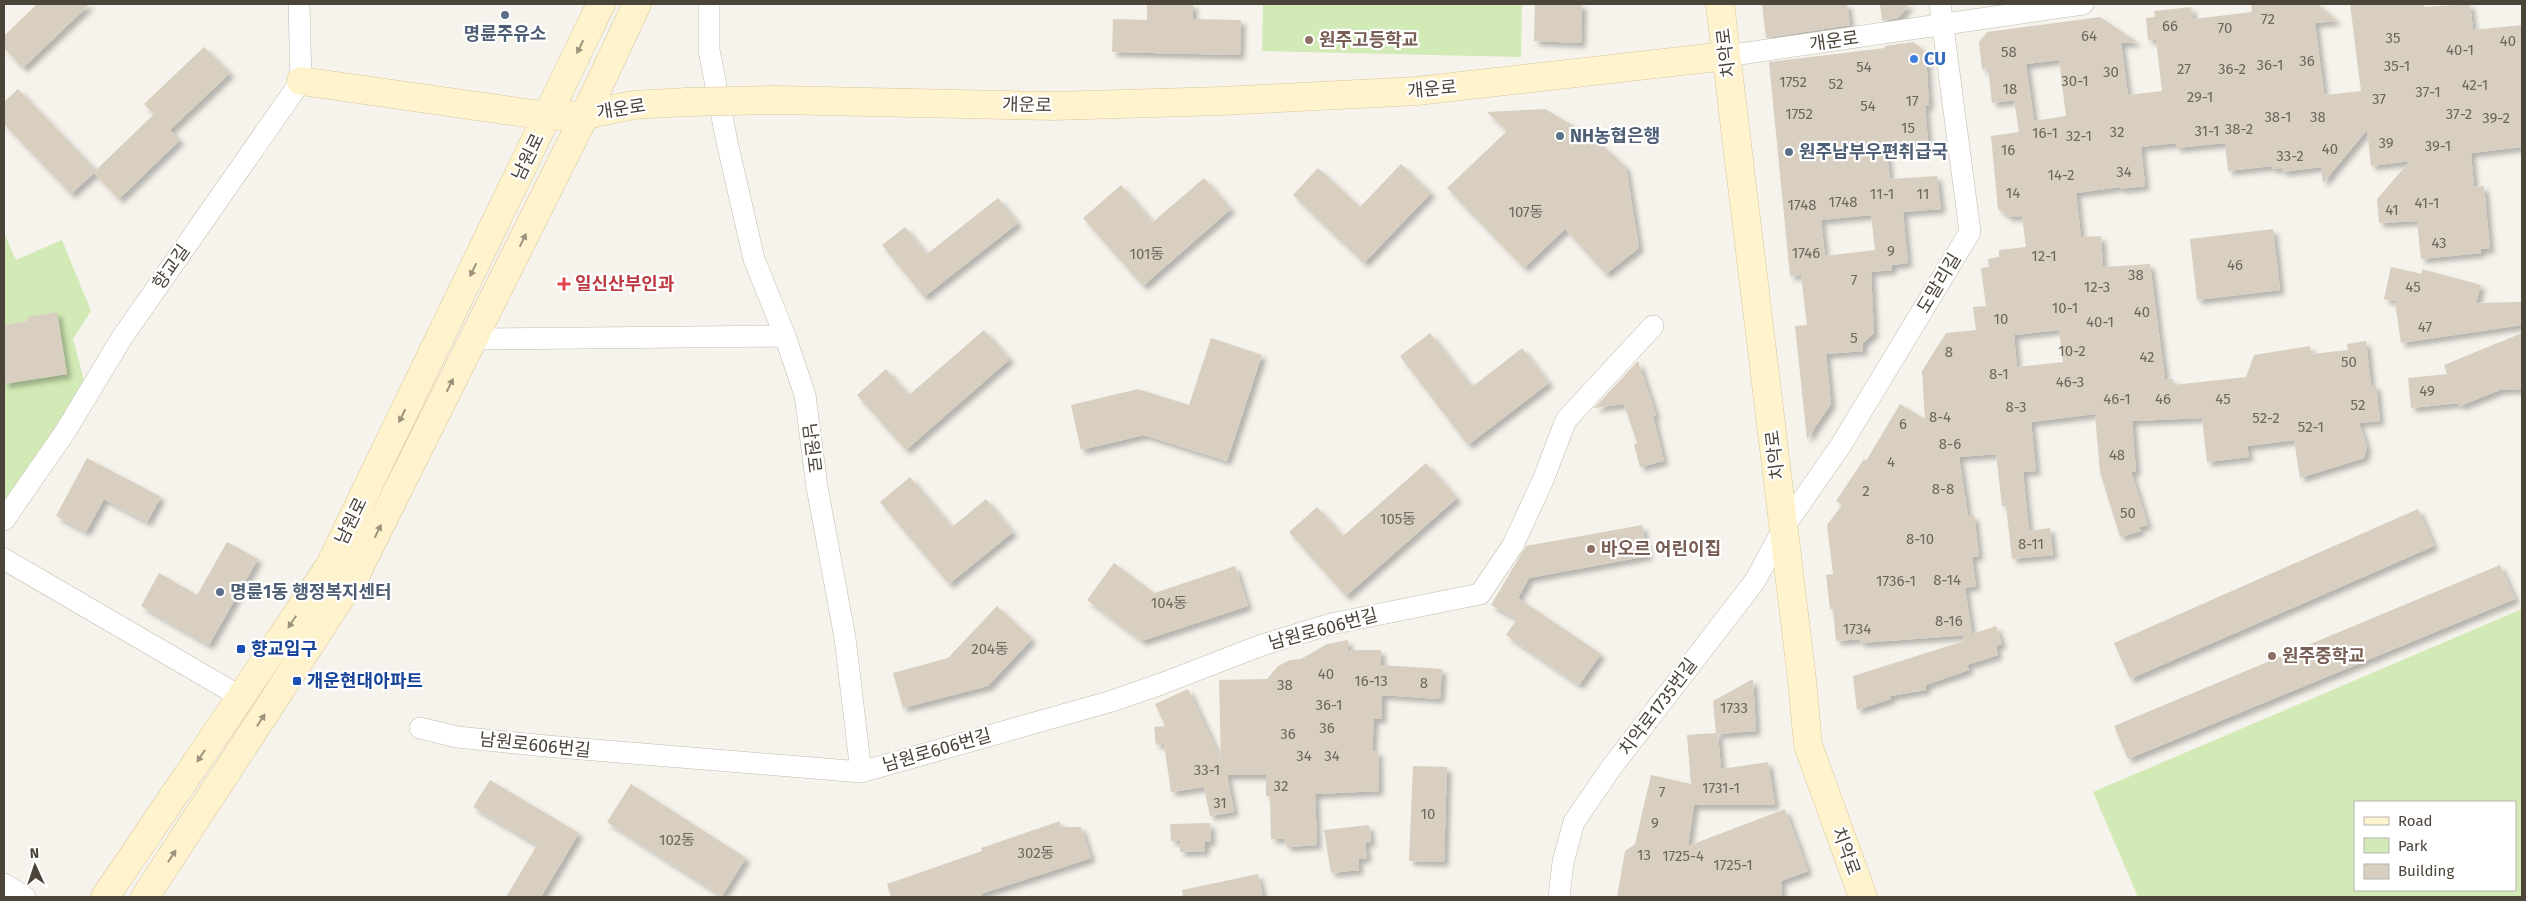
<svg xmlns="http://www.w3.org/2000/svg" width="2526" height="901" font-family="'Fira Sans','Noto Sans KR',sans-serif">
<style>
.green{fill:#d2eab5;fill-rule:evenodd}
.building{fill:#d8cfc1;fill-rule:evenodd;filter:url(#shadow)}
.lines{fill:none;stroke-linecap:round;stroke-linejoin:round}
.street-casing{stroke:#c2bbae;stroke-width:22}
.secondary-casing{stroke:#d6c79b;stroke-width:29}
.street{stroke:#fff;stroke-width:21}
.secondary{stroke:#fff3cd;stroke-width:28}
.secondary-bridge-casing{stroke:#d6c79b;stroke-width:29;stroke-linecap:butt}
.secondary-bridge{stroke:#fff3cd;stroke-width:28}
.oneway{fill:#9c937c}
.service-dot{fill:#5c6f8a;stroke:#fff;stroke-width:2}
.education-dot{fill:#8d6e63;stroke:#fff;stroke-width:2}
.shop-dot{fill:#3f7fe0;stroke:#fff;stroke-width:2}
.health-dot{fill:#e0444e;stroke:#fff;stroke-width:2}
.transit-dot{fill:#1a4fb4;stroke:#fff;stroke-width:2}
.labels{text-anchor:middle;stroke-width:4.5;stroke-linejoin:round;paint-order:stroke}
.number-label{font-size:15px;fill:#6e675b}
.service-label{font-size:18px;font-weight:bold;fill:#4e5e75;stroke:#fff;text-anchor:start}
.education-label{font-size:18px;font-weight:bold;fill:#785e54;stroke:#fff;text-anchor:start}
.street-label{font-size:18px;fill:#4b4439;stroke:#fff}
.shop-label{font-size:18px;font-weight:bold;fill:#366cbe;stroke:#fff;text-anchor:start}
.health-label{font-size:18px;font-weight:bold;fill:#be3a42;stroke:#fff;text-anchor:start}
.transit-label{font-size:18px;font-weight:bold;fill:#164399;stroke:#fff;text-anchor:start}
</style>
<defs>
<filter id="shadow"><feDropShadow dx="4.5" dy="4.5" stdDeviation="2.5" flood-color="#0004"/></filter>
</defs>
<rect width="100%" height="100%" fill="#f6f3ec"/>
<path class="green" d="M1263,4H1522L1521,57L1262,51Z
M4,233L16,260L62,240L91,311L73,339L85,384L4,501Z
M2522,609V897H2138L2093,792ZM2355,802H2515V890H2355Z"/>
<path class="building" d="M37,4H90L23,68L4,48V36Z
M1147,4H1193V19L1241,20L1240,55L1112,52L1113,19L1147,20Z
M1535,4H1582L1581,43L1534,41Z
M1762,4H1847L1850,25L1766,38Z
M1880,4H1910L1898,18L1882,21Z
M2251,4H2318L2337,21L2315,23L2324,93L2327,95L2361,91L2350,4H2424V7L2470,4L2473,30L2522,25V147L2471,153L2474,187L2484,186L2490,249H2481V253L2421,259L2417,221L2379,223L2377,199L2410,161L2371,166L2367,130L2323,183L2321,167L2282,172V168L2272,169V166L2228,171L2225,143L2176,148V143L2141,147L2145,186L2121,189L2120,187L2076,193L2081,237L2101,236L2103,267L2150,264L2165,379H2173V385L2246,377L2254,355L2310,346L2311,354L2348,350L2347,344L2366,341L2371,386L2376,385L2380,421L2359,423L2367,447L2364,458L2300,478L2294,440L2247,446L2249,457L2207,462L2202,418L2132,421L2136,472H2131L2148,525L2139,527L2141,531L2120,537L2100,472L2095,414L2031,422L2036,471L2023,472L2029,531L2050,528L2053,555L2012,559L2006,506H2002L1996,454L1959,457L1968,516L1974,515L1979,556L1972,557L1976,586L1965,588L1972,634L1996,626L2002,644L1996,646L1998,655L1967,665L1969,670L1926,685V690L1890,696L1891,699L1857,710L1853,676L1964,641L1963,637L1968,635L1860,643V639L1836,641L1833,609H1830L1826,575L1833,574L1827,525L1842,505L1836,501L1864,459L1866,461L1900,404L1925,419L1922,371L1946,333L1976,330L1973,307L1986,306L1981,268L1989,267L1988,259L1999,257V250L2026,247L2022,216L2010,217L1998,209L1991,136L2019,132L2014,100L1992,103L1988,68L1982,69L1979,42L1987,32L2100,17L2137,42L2121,43L2128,95L2162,91L2156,40H2148L2146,18L2155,17L2154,11L2191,7L2193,19L2252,12ZM2059,60L2066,116L2034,121L2026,64ZM2059,330L2063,362L2017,367L2014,335Z
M1913,42L1926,52L1929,106H1925L1928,141L1886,146L1890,179L1937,176L1941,209L1903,212L1908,263L1892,265V270L1871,272L1874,333L1863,343V351L1826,354L1831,404L1807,439L1795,326L1807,325L1801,275L1790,276L1769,62L1885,48V46ZM1871,215L1875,250L1825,256L1821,220Z
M204,47L230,73L170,130L180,140L119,199L94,173L71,194L4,124V102L18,89L96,170L154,114L144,104Z
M1545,109L1594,138L1626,167L1639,248L1606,274L1565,229L1524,268L1447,188L1507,131L1487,112Z
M1401,164L1431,193L1364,263L1293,195L1318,168L1360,207Z
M1204,178L1231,209L1143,286L1083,218L1121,185L1153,222Z
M998,198L1018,223L924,297L882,245L905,227L927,254Z
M2273,229L2280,290L2197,300L2190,239Z
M2391,267L2422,274V269L2481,285L2476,303L2522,302V325L2401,343L2395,301L2384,299Z
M57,312L67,374L4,384V325L27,321V317Z
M984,330L1010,359L906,450L857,395L886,369L909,395Z
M1430,333L1472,387L1522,348L1549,383L1468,445L1400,356Z
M2522,333V389L2500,390L2460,406L2459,403L2411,408L2408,378L2447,374L2444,365Z
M1211,338L1262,355L1227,461L1144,435L1081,450L1071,405L1138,389L1189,405Z
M1638,361L1656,415L1653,416L1664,461L1640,467L1634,444L1637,443L1624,404L1594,408Z
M87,458L161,497L147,522L104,499L86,532L56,516Z
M1426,463L1457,498L1346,596L1289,532L1317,507L1343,536Z
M910,477L952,527L986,499L1013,532L949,584L880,502Z
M2418,509L2434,546L2130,679L2114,643Z
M1642,525L1648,556L1529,578L1518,598L1601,654L1579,685L1506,635L1517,619L1491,605L1526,546Z
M227,542L258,559L209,645L141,606L159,573L197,595Z
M1114,563L1154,593L1235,566L1248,606L1142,641L1087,600Z
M2500,565L2515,599L2128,759L2114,726Z
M997,606L1032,639L988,686L903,708L893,673L948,658Z
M1348,640V650H1381V665L1442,669L1440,699L1382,695V719H1374L1372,751H1378L1379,791L1315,794L1317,845L1287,847L1284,839H1271L1270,796H1266V775H1227L1234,812L1210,816L1204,787L1171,792L1164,744L1156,745L1154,727L1165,726L1155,704L1188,689L1221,760L1219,680L1267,679L1278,666L1290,660L1301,659L1327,644Z
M1753,679L1756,731L1718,734L1721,769L1768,762L1775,805H1694L1688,846L1785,809L1808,871L1781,881L1782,897H1617L1625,851L1635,844L1651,775L1691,784L1687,735L1716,733L1713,701Z
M1413,766L1447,767L1444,862L1409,861Z
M490,780L579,833L541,897H506L537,845L473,807Z
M631,784L746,858L722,896L607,822Z
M1060,821V827H1081L1091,858L981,894L982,897H891L887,884L982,851L981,848Z
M1210,823L1211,842L1205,841V851L1180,852V841H1171L1170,824Z
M1369,825L1371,842L1365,843L1367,858L1358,859L1359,870L1331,873L1324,830Z
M1258,874L1263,897H1183L1182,890Z"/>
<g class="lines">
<g class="street-casing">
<path id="street" d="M709,4V50L727,142L754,259L785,336L805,395L817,487L845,638L861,772
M1726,56L2083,4
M474,339L785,336
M4,520L65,432L121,339L301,81L299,4
M4,559L241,697
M420,728L457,737L546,746L861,772L1112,701L1161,684L1262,645L1331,624L1480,594L1513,545L1543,480L1566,420L1653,326
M4,884L25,897
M1559,897L1563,862L1574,822L1611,768L1755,581L1784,527L1841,445L1970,232L1940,4"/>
</g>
<g class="secondary-casing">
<path id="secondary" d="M1720,4L1802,680L1808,745L1863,897
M301,81L547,116L585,115L633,105L687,102
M776,100L1054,106L1221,101L1417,91L1726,56
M105,897L329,567L601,4
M145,897L356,574L585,115L637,4"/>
</g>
<use href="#street" class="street"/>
<use href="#secondary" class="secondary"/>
<g class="secondary-bridge-casing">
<path id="secondary-bridge" d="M687,102L776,100"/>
</g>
<use href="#secondary-bridge" class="secondary-bridge"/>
</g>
<defs><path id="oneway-solid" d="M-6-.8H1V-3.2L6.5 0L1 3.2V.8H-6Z" transform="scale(1.25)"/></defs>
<g class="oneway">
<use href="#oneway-solid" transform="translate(580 47) rotate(116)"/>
<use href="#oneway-solid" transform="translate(523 240) rotate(-64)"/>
<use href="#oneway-solid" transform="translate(473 270) rotate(116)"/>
<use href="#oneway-solid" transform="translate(450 385) rotate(-64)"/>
<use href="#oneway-solid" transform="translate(402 416) rotate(116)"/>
<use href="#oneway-solid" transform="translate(378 531) rotate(-64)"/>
<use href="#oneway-solid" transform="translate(292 622) rotate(124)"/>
<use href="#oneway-solid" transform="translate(261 720) rotate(-57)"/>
<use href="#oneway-solid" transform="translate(201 756) rotate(124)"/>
<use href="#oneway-solid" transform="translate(172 856) rotate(-57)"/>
</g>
<g class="service-dot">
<circle cx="505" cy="15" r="5"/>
<circle cx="1560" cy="136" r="5"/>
<circle cx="1789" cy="152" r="5"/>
<circle cx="220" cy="592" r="5"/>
</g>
<g class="education-dot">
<circle cx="1309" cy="40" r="5"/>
<circle cx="1591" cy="549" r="5"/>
<circle cx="2272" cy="656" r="5"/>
</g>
<circle class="shop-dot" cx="1914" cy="59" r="5"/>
<path class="health-dot" d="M561.5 276.5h5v5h5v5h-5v5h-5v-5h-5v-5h5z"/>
<g class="transit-dot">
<rect x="236" y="644" width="10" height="10" rx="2.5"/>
<rect x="292" y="676" width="10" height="10" rx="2.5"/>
</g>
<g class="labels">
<g class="number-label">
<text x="2268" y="24">72</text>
<text x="2170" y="31">66</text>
<text x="2225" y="33">70</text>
<text x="2089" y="41">64</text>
<text x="2393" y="43">35</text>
<text x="2508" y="46">40</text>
<text x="2460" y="55">40-1</text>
<text x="2009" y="57">58</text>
<text x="2307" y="66">36</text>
<text x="2270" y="70">36-1</text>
<text x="2397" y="71">35-1</text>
<text x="1864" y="72">54</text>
<text x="2184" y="74">27</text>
<text x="2232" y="74">36-2</text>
<text x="2111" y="77">30</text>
<text x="2075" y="86">30-1</text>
<text x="1793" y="87">1752</text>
<text x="1836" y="89">52</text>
<text x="2475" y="90">42-1</text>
<text x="2010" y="94">18</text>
<text x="2428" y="97">37-1</text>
<text x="2200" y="102">29-1</text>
<text x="2379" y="104">37</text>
<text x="1912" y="106">17</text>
<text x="1868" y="111">54</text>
<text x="1799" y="119">1752</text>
<text x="2459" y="119">37-2</text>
<text x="2278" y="122">38-1</text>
<text x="2318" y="122">38</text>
<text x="2496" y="123">39-2</text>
<text x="1908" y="133">15</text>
<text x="2239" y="134">38-2</text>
<text x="2207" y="136">31-1</text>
<text x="2117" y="137">32</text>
<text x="2045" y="138">16-1</text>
<text x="2079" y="141">32-1</text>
<text x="2386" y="148">39</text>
<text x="2438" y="151">39-1</text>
<text x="2330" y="154">40</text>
<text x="2008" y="155">16</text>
<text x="2290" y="161">33-2</text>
<text x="2124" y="177">34</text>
<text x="2061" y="180">14-2</text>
<text x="2013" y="198">14</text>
<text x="1882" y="199">11-1</text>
<text x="1923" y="199">11</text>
<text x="1843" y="207">1748</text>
<text x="2427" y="208">41-1</text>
<text x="1802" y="210">1748</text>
<text x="2392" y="215">41</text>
<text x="1526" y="217">107동</text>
<text x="2439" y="248">43</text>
<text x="1891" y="256">9</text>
<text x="1806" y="258">1746</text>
<text x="1147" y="259">101동</text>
<text x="2044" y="261">12-1</text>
<text x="2235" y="270">46</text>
<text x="2136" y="280">38</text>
<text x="1854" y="285">7</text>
<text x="2097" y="292">12-3</text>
<text x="2413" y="292">45</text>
<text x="2065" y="313">10-1</text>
<text x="2142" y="317">40</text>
<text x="2001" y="324">10</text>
<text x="2100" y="327">40-1</text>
<text x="2425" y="332">47</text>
<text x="1854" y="343">5</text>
<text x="2072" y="356">10-2</text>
<text x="1949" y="357">8</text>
<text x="2147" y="362">42</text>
<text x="2349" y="367">50</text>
<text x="1999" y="379">8-1</text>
<text x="2070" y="387">46-3</text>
<text x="2427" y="396">49</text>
<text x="2117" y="404">46-1</text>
<text x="2163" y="404">46</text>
<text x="2223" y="404">45</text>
<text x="2358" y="410">52</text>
<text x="2016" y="412">8-3</text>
<text x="1940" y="422">8-4</text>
<text x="2266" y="423">52-2</text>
<text x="1903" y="429">6</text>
<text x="2311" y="432">52-1</text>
<text x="1950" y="449">8-6</text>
<text x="2117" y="460">48</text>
<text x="1891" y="467">4</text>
<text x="1943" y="494">8-8</text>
<text x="1866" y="496">2</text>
<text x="2128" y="518">50</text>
<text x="1398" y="524">105동</text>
<text x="1920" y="544">8-10</text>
<text x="2031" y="549">8-11</text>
<text x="1947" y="585">8-14</text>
<text x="1896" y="586">1736-1</text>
<text x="1169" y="608">104동</text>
<text x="1949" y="626">8-16</text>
<text x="1857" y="634">1734</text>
<text x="990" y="654">204동</text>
<text x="1326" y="679">40</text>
<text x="1371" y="686">16-13</text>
<text x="1424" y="688">8</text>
<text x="1285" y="690">38</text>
<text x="1329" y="710">36-1</text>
<text x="1734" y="713">1733</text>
<text x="1327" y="733">36</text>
<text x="1288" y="739">36</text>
<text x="1304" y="761">34</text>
<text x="1332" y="761">34</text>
<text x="1207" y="775">33-1</text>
<text x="1281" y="791">32</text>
<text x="1721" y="793">1731-1</text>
<text x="1662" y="797">7</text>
<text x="1220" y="808">31</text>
<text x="1428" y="819">10</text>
<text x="1655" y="828">9</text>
<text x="677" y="845">102동</text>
<text x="1036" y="858">302동</text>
<text x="1644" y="860">13</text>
<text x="1683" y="861">1725-4</text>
<text x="1733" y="870">1725-1</text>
</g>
<g class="service-label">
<text x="505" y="40" text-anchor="middle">명륜주유소</text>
<text x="1570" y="142">NH농협은행</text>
<text x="1799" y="158">원주남부우편취급국</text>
<text x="230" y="598">명륜1동 행정복지센터</text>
</g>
<g class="education-label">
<text x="1319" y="46">원주고등학교</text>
<text x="1601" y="555">바오르 어린이집</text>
<text x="2282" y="662">원주중학교</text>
</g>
<g class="street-label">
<text transform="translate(1834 41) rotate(-8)" y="6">개운로</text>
<text transform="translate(1726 53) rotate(-97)" y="6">치악로</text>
<text transform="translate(1432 89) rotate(-5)" y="6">개운로</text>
<text transform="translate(1027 105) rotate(1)" y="6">개운로</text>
<text transform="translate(621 109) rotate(-9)" y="6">개운로</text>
<text transform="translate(528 157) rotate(-64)" y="6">남원로</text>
<text transform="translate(171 267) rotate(-55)" y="6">향교길</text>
<text transform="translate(1939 283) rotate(-59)" y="6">도말리길</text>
<text transform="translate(812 448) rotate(83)" y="6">남원로</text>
<text transform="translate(1775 455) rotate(-97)" y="6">치악로</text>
<text transform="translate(351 521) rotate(-64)" y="6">남원로</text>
<text transform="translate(1323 629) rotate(-15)" y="6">남원로606번길</text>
<text transform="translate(1658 707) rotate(-53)" y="6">치악로1735번길</text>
<text transform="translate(535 745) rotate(6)" y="6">남원로606번길</text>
<text transform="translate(937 750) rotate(-16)" y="6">남원로606번길</text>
<text transform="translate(1846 851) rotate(70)" y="6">치악로</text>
</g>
<g class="shop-label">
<text x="1924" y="65">CU</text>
</g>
<g class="health-label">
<text x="575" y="290">일신산부인과</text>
</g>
<g class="transit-label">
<text x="251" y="655">향교입구</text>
<text x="307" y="687">개운현대아파트</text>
</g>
</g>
<rect width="2526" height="901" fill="none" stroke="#4b4439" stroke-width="10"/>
<rect x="2354" y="801" width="162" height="90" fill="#ffffff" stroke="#b7b4b0"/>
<rect x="2364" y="817" width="25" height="8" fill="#fff3cd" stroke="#b7b4b0"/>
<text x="2398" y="826" font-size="15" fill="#4b4439">Road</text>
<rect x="2364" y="838" width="25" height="15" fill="#d2eab5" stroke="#b7b4b0"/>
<text x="2398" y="851" font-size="15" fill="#4b4439">Park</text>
<rect x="2364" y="864" width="25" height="15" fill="#d8cfc1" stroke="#b7b4b0"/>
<text x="2398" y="876" font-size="15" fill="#4b4439">Building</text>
<g transform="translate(35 866) rotate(357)" stroke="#ffffff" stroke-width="4" paint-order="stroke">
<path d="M0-4L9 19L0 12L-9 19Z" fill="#4b4439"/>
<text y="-8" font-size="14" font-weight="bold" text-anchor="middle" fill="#4b4439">N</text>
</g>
</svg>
